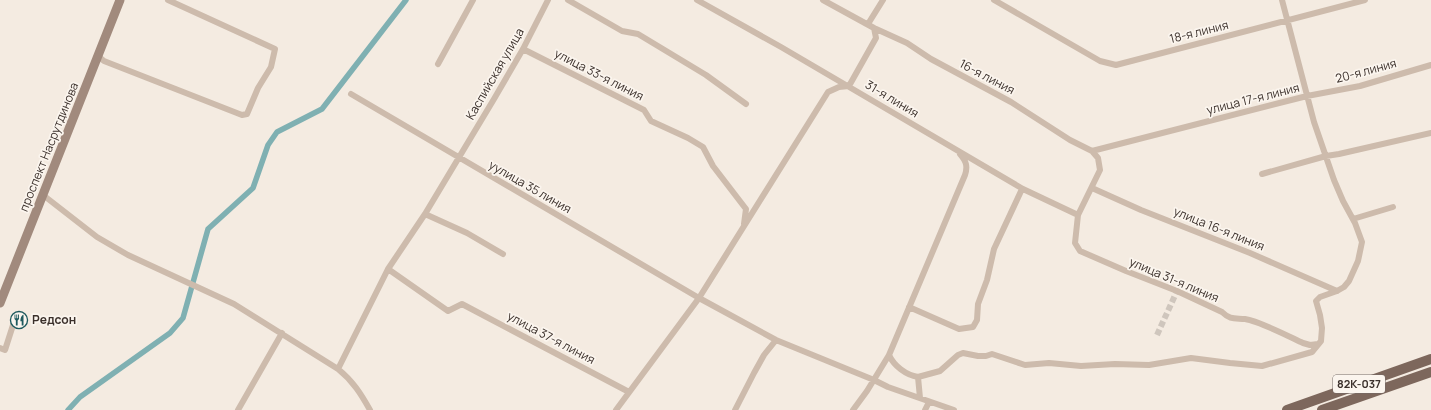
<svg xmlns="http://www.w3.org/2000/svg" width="1431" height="410" font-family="Manrope,sans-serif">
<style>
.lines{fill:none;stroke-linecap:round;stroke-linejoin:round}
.canal{stroke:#7fb0b2;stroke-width:5.5}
.minor-tunnel{stroke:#cfc6bd;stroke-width:6;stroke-dasharray:6 3;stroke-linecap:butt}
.minor{stroke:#cdbbac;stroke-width:6}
.secondary{stroke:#a18a7d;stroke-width:9}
.primary{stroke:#7d675c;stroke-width:10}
.labels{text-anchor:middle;stroke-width:3.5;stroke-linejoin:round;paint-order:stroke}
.shield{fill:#fbf5ee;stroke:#756b66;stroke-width:1}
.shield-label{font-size:11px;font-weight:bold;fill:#3b302b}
.street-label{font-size:12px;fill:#3b302b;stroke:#fbf5ee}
.poi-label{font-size:12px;font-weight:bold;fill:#3b302b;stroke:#fbf5ee;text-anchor:start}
</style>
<rect width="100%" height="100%" fill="#f4ebe1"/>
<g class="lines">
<path class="canal" d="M68,410L80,397L170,333L183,318L208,229L253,188L268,145L277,132L322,109L406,0"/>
<path class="minor-tunnel" d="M1157,335L1177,291"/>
<path class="minor" d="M568,0L622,31L638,34L706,75L746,104
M697,0L781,47L1023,189L1078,215
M823,0L874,28L907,43L931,59L1011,102L1070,140L1092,151L1098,158L1100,170L1078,215L1075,243L1080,251L1126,271L1177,291L1222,312C1230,320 1235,318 1245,319C1259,321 1290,337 1303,343L1310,345L1318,344
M994,0L1100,61L1116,65L1365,0
M868,24L883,0
M874,28L876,38L849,86L839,87L828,92L699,298L776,340L874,380L888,387L954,410
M523,49L644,110L651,121L688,138L703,147L713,166L746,209L744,224
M98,56L104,61L242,115L247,114L258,88L271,67L275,49L168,0
M438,64L473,0
M351,94L699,298L616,410
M1092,151L1307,96L1360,86L1431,65
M1262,174L1326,156L1339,154L1431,133
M1092,188L1141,210L1250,253L1337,291
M43,195L97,237L128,255L234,304L338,369L388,269L425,214L494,99L523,49L548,0
M425,214L467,233L503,254
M1353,219L1393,207
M388,269L448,311L462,304L629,392
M909,307L959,329L973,327L977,320L978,304L987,280L994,249L1022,189
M0,348L5,350L14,322
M338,369C353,381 361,394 370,410
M918,377C906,375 894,366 889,355L965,175C968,166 966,161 960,154
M920,398L918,377L940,371L958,355L963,353L978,356H986L992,354L1025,365L1049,363L1081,366L1115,364L1149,365L1191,358L1230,363L1262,366L1312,352L1321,341L1322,328L1320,315L1316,301L1320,297L1337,291L1344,287L1349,281L1358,261L1362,242L1355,223L1343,201L1334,180L1314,122L1282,0
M238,410L282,333
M735,410L754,373L764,355L776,340
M853,410L867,391L889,355
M925,410L929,402"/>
<path class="secondary" d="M0,303L120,0"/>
<path class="primary" d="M1287,410L1431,359
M1322,410L1431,372"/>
</g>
<defs>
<g id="restaurant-ring" transform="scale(0.9)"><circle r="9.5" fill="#fbf5ee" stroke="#1f5a5e" stroke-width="1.5"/><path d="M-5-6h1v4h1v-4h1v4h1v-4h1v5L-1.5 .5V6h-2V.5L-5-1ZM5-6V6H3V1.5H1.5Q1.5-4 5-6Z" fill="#1f5a5e"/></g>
</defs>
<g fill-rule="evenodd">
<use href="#restaurant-ring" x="19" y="320"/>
</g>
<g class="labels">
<rect class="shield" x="1333" y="375" width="52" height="18" rx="3"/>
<g class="shield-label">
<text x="1359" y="388">82К-037</text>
</g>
<g class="street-label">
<text transform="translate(1199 32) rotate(-14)" y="4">18-я линия</text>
<text transform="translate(1366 71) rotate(-15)" y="4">20-я линия</text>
<text transform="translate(495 74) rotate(-60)" y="4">Каспийская улица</text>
<text transform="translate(599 75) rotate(27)" y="4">улица 33-я линия</text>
<text transform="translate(987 77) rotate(28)" y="4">16-я линия</text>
<text transform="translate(892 99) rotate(31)" y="4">31-я линия</text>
<text transform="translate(1253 99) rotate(-14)" y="4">улица 17-я линия</text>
<text transform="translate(49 147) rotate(-68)" y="4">проспект Насрутдинова</text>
<text transform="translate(530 187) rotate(30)" y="4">уулица 35 линия</text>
<text transform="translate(1219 229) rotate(22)" y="4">улица 16-я линия</text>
<text transform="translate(1174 280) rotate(23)" y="4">улица 31-я линия</text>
<text transform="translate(551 338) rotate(28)" y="4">улица 37-я линия</text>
</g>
<g class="poi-label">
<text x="32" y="324">Редсон</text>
</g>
</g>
</svg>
